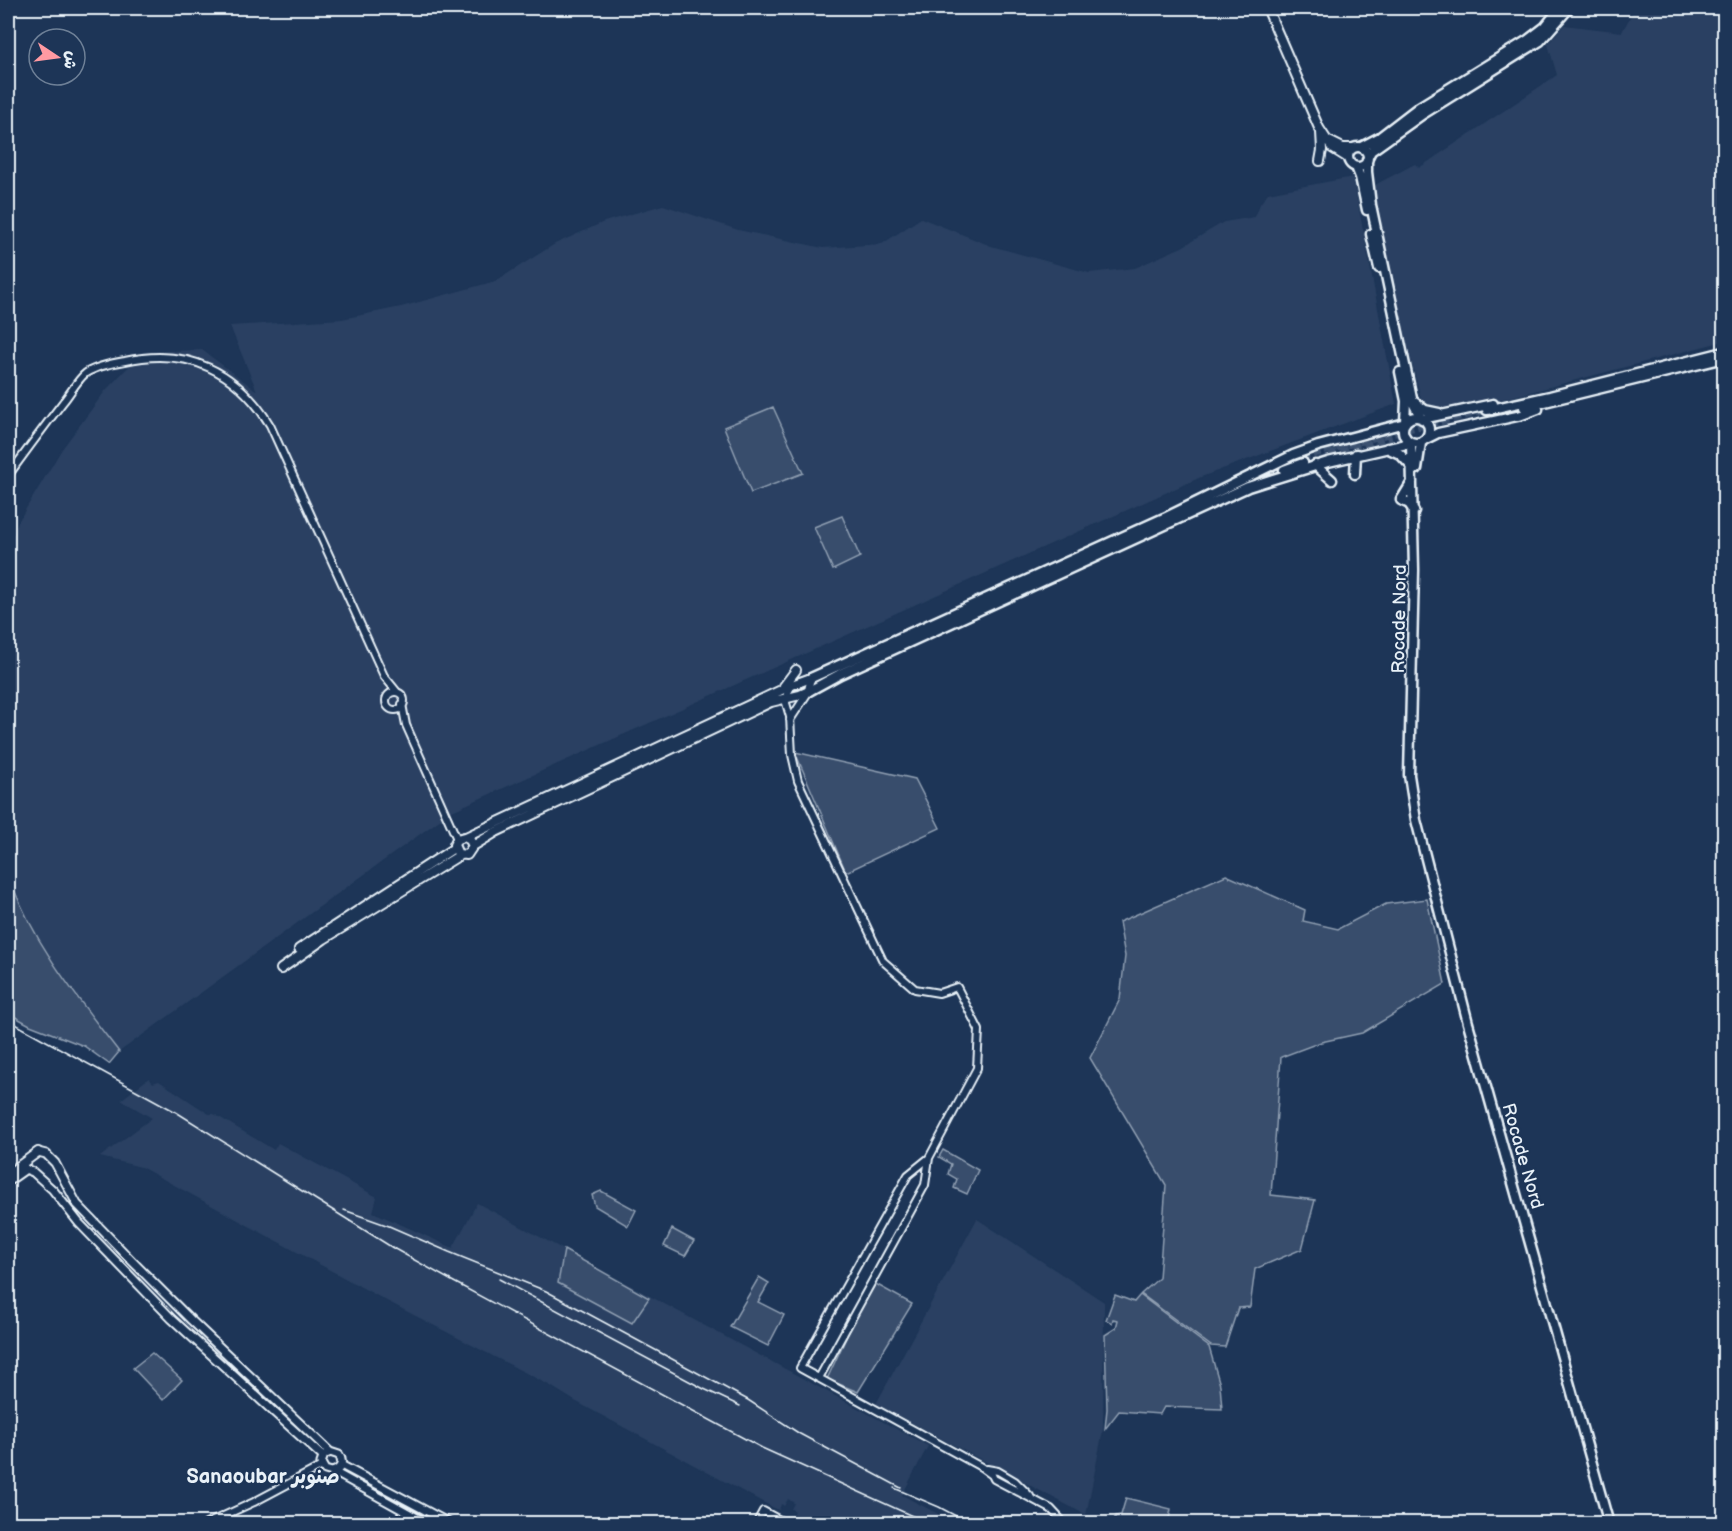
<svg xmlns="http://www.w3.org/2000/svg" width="1732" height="1531" font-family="'Balsamiq Sans','Playpen Sans Arabic',sans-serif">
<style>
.built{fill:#2a4162}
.green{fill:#374d6c;stroke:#909fb2;stroke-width:1.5}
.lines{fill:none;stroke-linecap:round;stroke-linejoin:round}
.trunk-tunnel{stroke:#3b516f;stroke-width:8;stroke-dasharray:8 4;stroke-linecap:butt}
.tertiary-casing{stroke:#e8f1f8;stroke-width:10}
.secondary-casing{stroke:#e8f1f8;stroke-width:11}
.primary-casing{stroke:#e8f1f8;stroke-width:12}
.trunk-casing{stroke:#e8f1f8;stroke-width:13}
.tertiary{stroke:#1d3557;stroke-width:6}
.secondary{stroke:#1d3557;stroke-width:7}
.primary{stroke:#1d3557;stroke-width:8}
.trunk{stroke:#1d3557;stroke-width:8}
.rail{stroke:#e8f1f8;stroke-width:1.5}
.labels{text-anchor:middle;stroke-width:4.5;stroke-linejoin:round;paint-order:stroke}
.street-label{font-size:18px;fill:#e8f1f8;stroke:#1d3557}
.neighbourhood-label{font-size:20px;font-weight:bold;fill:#e8f1f8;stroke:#1d3557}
</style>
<rect width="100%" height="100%" fill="#1d3557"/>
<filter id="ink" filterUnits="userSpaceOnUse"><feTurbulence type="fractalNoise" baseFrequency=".0167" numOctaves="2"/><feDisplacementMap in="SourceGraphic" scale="12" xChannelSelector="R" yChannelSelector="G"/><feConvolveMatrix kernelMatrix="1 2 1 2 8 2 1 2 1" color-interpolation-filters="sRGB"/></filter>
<g filter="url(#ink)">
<path class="built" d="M1635,8H1724V341L1443,415L1424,410L1375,222L1369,188L1415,164L1419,168L1557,75L1548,44L1564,25L1622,32Z
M1353,177L1396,404L1201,477L452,811L119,1052L46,955L17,900L8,874V548L18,522L62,449L106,390L143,352L202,350L257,391L230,326L342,319L401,307L496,281L555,244L604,222L663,205L738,230L823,248L882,244L921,218L991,246L1089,273L1135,268L1182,247L1224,222L1255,217L1260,204L1268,193Z
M149,1078L153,1083L159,1081L209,1114H214L274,1150L278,1143L377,1197L373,1212L453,1248L477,1203L928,1446L902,1495L955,1523H803L791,1517L795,1511L791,1509L794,1503L788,1499L784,1506L781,1504L779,1510L772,1507L575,1401L549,1385L385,1300L141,1167L100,1157L152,1118L121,1100Z
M977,1219L1104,1302L1103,1430L1086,1515L876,1404Z"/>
<path class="green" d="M773,407L803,473L751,493L724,427Z
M842,516L860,557L833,570L814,527Z
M795,752L915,779L940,828L846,872Z
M8,874C33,943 75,995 119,1052L109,1064L84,1046L30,1025L8,1013Z
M1226,875L1305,910L1303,921L1338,929L1386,904L1427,899L1445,984L1362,1033L1321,1042L1281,1057L1271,1195L1315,1200L1302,1249L1255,1269L1250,1307L1238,1308L1225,1347L1211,1346L1141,1294L1159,1278L1166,1185L1090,1058L1120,999L1125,956L1119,922Z
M943,1150L978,1170L967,1194L954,1188L957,1179L948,1174L951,1164L939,1157Z
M601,1191L636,1210L628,1226L595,1206L592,1195Z
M672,1229L694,1241L685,1256L664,1246Z
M564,1250L649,1298L632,1323L558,1283Z
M759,1277L769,1283L758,1302L784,1315L768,1346L730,1327Z
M872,1282L912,1304L858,1392L827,1379Z
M1115,1295L1134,1302L1140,1295L1209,1347L1220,1385L1222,1409L1164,1407L1160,1414L1119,1411L1105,1429L1107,1409L1105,1335L1116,1328L1118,1320L1113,1319L1112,1323L1106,1320Z
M152,1353L182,1380L163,1400L133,1368Z
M1126,1498L1171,1509L1168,1523H1112L1116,1516L1121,1515Z"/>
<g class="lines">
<path class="trunk-tunnel" d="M1329,455L1392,438
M1301,457L1397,431L1487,410"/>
<g class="tertiary-casing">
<path id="tertiary" d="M8,476C26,451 44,427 63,402C70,394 77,380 86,373C97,366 113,363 125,361C188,347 237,371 270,425L384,676L397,692
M792,685L787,694L786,703L790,717L792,755L798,781L883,961L915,989L939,993L957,987L979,1030L977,1068L929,1158L925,1185L819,1378
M386 701a9 9 0 1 1 18 0a9 9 0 1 1-18 0Z
M402,704L406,725L457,839
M790,720L807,694L811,678
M929,1158L908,1175L800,1368L981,1467L992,1475L994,1479L1051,1509L1065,1524
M987,1469L998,1471L1015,1481L1030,1496
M206,1524L254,1502L322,1466
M756,1524L763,1511L787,1524"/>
</g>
<g class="secondary-casing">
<path id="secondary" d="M38,1152L46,1154L55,1163L77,1204L132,1261L191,1320L330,1452L339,1455C344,1462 341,1470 332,1472L325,1470L321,1463L324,1455L330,1452
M25,1169L33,1172L53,1190L79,1223L172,1319L323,1457
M341,1465L451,1524
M334,1472L428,1524"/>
</g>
<g class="primary-casing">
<path id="primary" d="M1267,8L1319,128L1332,148L1348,158
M1329,141L1343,148H1352
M1320,161L1322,150L1321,132
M784,686L796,670
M466,837L792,685L811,678
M473,846L470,840L464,837L457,839L454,845L458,854L467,855L473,846L496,832L771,702L800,695L809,691
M299,949L454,848
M281,969L324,939L460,855
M8,1174L38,1152
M8,1181L25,1169"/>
</g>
<g class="trunk-casing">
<path id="trunk" d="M1348 157a10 10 0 1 1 20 0a10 10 0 1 1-20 0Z
M1361,147L1380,137L1419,107L1528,40L1545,27L1560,8
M1368,157L1371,151L1423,114L1540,41L1569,8
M1367,160V172L1371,205L1413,403L1421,418
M1356,167L1360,177L1367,210
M1371,234L1379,268
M1400,372L1406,401L1405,422
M1413,401L1425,410L1439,413
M1524,407L1724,358
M1487,410L1550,396L1724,352
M1403 430a13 13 0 1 1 26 0a13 13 0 1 1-26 0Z
M1422,419L1493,404
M1426,439L1438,433L1522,415L1538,409
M1411,443L1414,570L1409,775L1416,820L1468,1023L1609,1524
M1387,448L1400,454L1412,467
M1315,465L1332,480
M1417,469L1421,443
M1284,470L1303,463
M1355,474L1356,454
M1412,482L1401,500L1409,504L1414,511
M811,678L1164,518L1293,455L1318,446L1405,423
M809,691L840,674L1248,487L1328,462L1411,443"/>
</g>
<use href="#tertiary" class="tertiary"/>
<use href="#secondary" class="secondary"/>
<use href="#primary" class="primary"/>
<use href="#trunk" class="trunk"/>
<path class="rail" d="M8,1020L176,1112L393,1248L452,1281L762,1448L930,1524
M344,1210L389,1226L449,1252L546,1291L748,1400L800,1434L901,1488
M499,1279L704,1389L740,1406
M894,1488L939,1507L971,1524"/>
</g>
</g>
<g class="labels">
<g class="street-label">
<text transform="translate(1399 619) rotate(-89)" y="6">Rocade Nord</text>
<text transform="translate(1523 1156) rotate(74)" y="6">Rocade Nord</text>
</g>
<g class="neighbourhood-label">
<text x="263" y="1483">Sanaoubar صنوبر</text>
</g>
</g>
<rect width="1732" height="1531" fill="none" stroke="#1d3557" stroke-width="30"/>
<rect x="15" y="15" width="1702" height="1501" fill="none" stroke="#e8f1f8" stroke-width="2" filter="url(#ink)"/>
<g transform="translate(57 57) rotate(103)"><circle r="28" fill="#1d3557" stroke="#6e8097" stroke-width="1.5"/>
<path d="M0-4.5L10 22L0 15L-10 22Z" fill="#ff9aa2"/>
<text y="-9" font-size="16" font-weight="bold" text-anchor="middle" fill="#e8f1f8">ش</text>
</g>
</svg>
